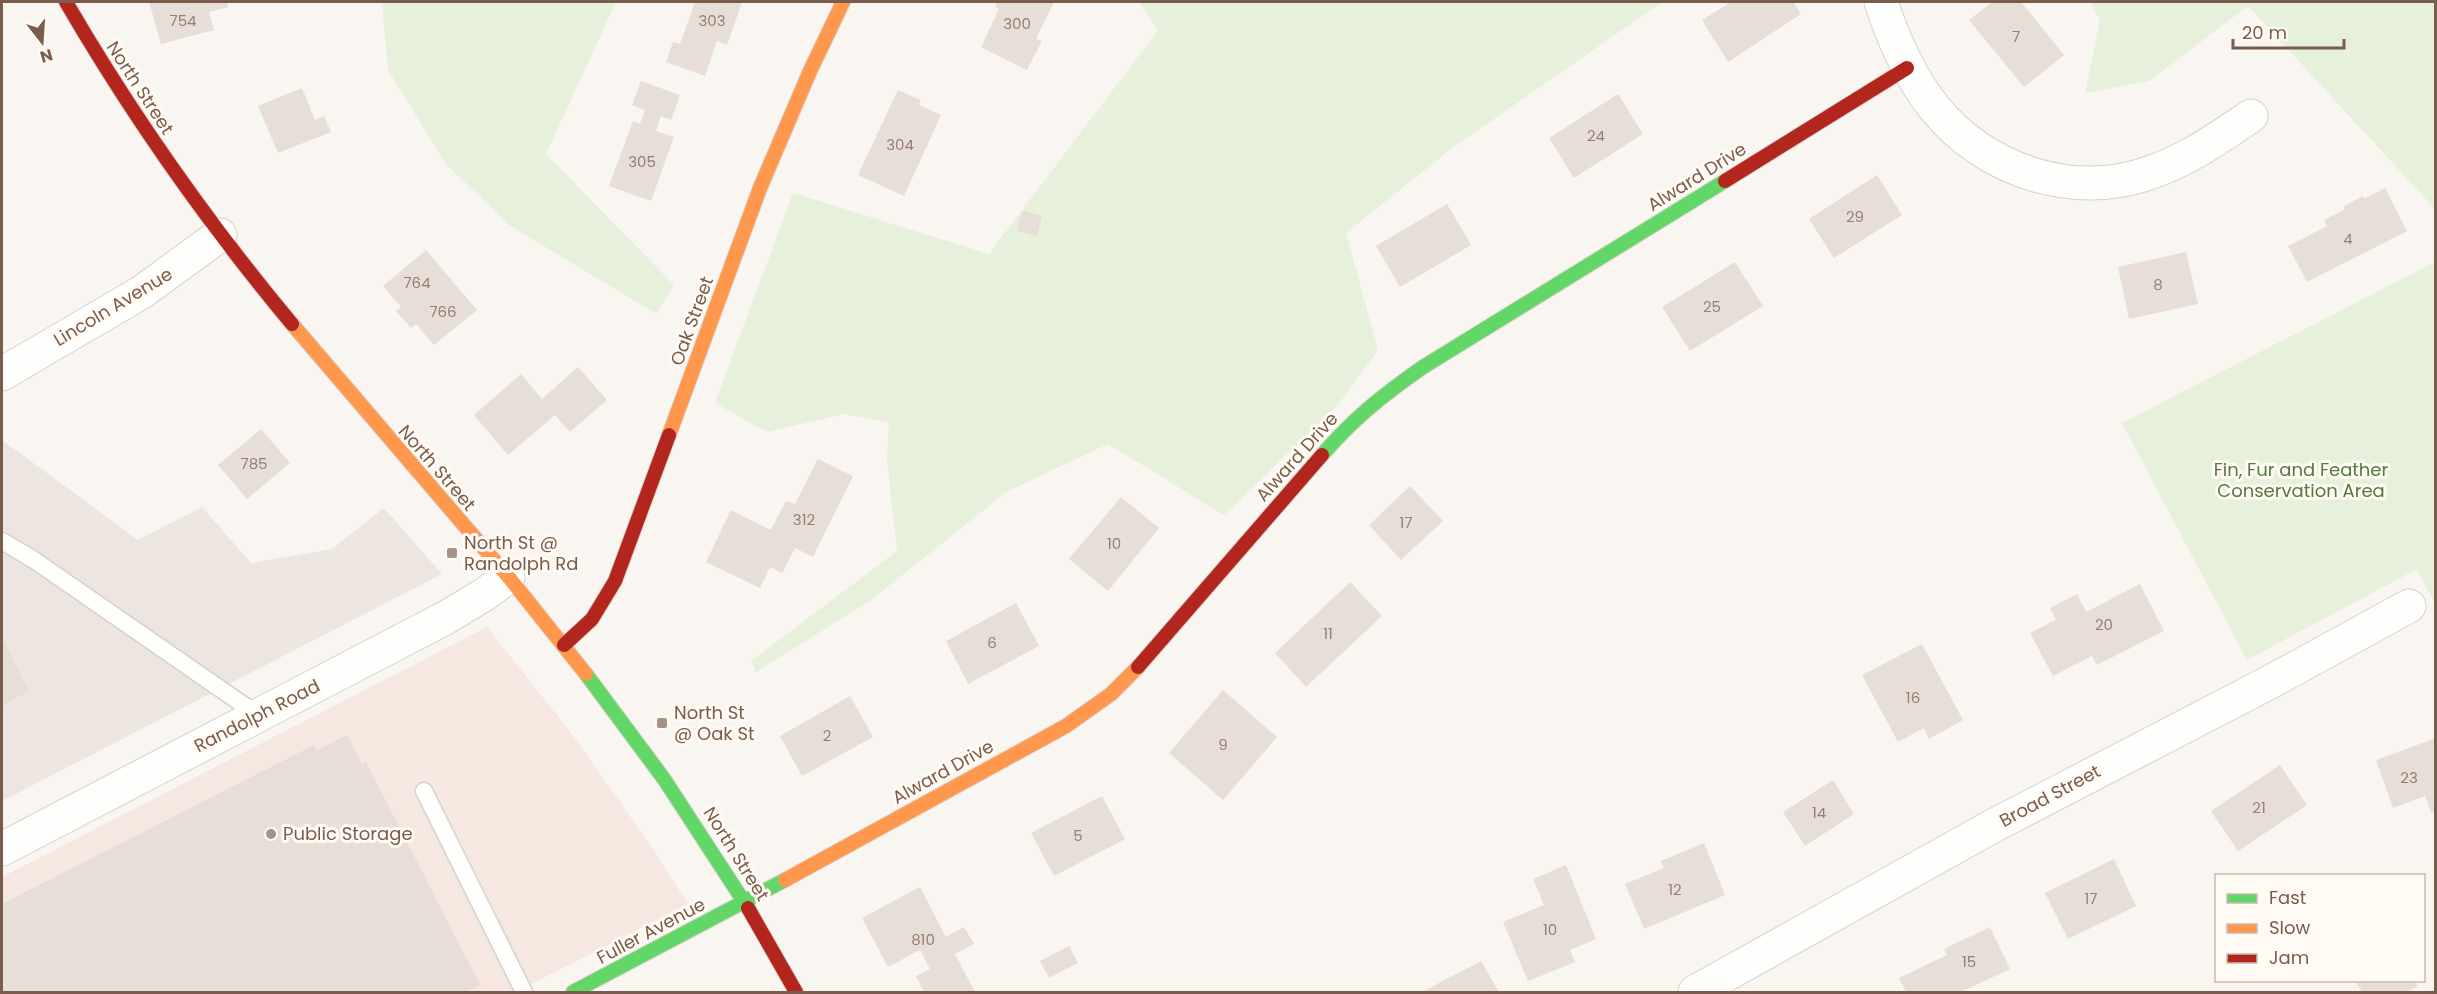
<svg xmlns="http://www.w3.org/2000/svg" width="2437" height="994" font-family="Poppins,sans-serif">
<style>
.commercial{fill:#f6e8e1}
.industrial{fill:#ede5e0}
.green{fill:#e7f0db}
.building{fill:#e6ded7}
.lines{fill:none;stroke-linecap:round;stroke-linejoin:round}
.lane-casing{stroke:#d7d1cb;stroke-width:19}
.street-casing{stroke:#d7d1cb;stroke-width:35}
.fast-casing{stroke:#d9d2cb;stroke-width:16}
.slow-casing{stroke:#d9d2cb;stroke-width:16}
.jam-casing{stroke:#d9d2cb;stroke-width:16}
.lane{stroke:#fefefd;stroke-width:16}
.street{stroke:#fefefd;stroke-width:33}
.fast{stroke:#63d668;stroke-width:14}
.slow{stroke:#ff974d;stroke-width:14}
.jam{stroke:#b3261e;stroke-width:14}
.poi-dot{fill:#a69286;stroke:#fffaf3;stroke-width:2}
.labels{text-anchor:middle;stroke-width:6;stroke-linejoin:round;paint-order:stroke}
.number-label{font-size:15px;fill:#977e72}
.street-label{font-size:18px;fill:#7a5c4d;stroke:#fffaf3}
.park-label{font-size:18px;fill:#537a41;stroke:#fffaf3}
.poi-label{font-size:18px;fill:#7a5c4d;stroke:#fffaf3;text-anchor:start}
</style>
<rect width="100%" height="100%" fill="#f9f5f0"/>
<path class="commercial" d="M487,627L572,734L651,846L688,904L516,992H2V877Z"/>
<path class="industrial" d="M2,440L138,540L202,507L251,563L332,549L384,508L442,574L2,801Z"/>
<path class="green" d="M382,2H616L546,154L674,285L657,314L509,225L445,163L388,70Z
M1139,2H1662L1451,149L1346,233L1378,350L1338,405L1224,515L1108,444L1008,491L871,600L756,672L751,661L897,551L887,460L889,422L843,414L767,432L715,403L793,193L989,254L1158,30Z
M2091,2H2435V209L2248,6L2149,81L2085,93L2100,21Z
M2435,262V604L2417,569L2247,660L2122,423Z"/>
<path class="building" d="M149,2H227L228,7L209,12L214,30L161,44Z
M695,2H742L727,45L717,41L705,76L666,62L673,42L680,44Z
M997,2H1054L1036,39L1042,41L1027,70L981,47L999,9L995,7Z
M1731,2H1793L1801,14L1728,62L1702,20Z
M1992,2H2021L2064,55L2024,87L1969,20Z
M641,81L680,95L671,120L661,116L656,131L674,137L651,201L609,186L633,121L640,124L645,110L632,105Z
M302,88L315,120L324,116L331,132L278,153L258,106Z
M898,90L921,100L919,105L941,115L904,196L858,175Z
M1618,94L1643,134L1574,178L1549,138Z
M1877,175L1902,215L1834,258L1809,219Z
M2385,188L2407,231L2307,282L2288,246L2327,226L2324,220L2345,209L2344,206L2363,196L2364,199Z
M1447,204L1471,245L1400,287L1376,246Z
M1022,211L1042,216L1037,236L1017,231Z
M426,250L477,310L434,345L416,324L411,328L396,311L401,307L383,286Z
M2186,252L2198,304L2129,319L2118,267Z
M1735,262L1763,306L1690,351L1662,307Z
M578,367L607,400L570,432L555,415L508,455L474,415L521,374L542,399Z
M261,429L290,463L247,499L218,465Z
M818,459L853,476L813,557L795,548L782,573L770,567L760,588L706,562L731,510L771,530L786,501L795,504Z
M1410,486L1443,521L1401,560L1369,525Z
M1121,497L1159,528L1108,591L1069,559Z
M1350,582L1382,616L1306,687L1275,653Z
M2140,584L2164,631L2097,665L2092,656L2053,676L2030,633L2056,620L2050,608L2077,594L2086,612Z
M1016,603L1039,646L968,684L946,641Z
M2,637L29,691L2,706Z
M1922,644L1963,720L1929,739L1924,728L1898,742L1862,675Z
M1223,690L1277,737L1223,800L1169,753Z
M850,696L873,737L802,776L780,736Z
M347,735L362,764L366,762L480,985L465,992H2V904L314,745L316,751Z
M2436,738V811L2431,812L2425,796L2393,808L2376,760Z
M2280,765L2307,805L2238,851L2211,811Z
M1833,780L1854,814L1805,846L1783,812Z
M1102,796L1125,839L1054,876L1031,833Z
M1704,843L1725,895L1644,929L1625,884L1664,868L1661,861Z
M2114,859L2136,906L2068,939L2045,893Z
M1566,865L1596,939L1570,950L1575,962L1528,981L1503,922L1544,905L1533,879Z
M920,887L946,937L964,927L974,944L955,954L975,992H924L916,976L930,969L920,950L888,967L862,918Z
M1990,927L2010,969L1961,992H1906L1899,978L1947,955L1944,949Z
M1069,946L1078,963L1049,978L1040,961Z
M1481,961L1499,992H1422Z
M2355,980H2415L2418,986L2406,992H2362Z"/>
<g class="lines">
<g class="lane-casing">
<path id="lane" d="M2,541L34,560L258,715
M424,791L524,992"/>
</g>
<g class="street-casing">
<path id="street" d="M1881,2C1908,84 1948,148 2035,175C2070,185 2108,186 2143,175C2183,163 2217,139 2251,116
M2,374L142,292L220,235
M2,849L447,617L485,594L508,577
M1695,992L1991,827L2272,681L2409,606"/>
</g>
<g class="fast-casing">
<path id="fast" d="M1322,455C1354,418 1383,395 1423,367L1725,181
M586,674L664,779L748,908
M573,992L785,880"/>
</g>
<g class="slow-casing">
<path id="slow" d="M292,324L511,580L586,674
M669,435L760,188L810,71L843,2
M785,880L1066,726L1111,694L1138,667"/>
</g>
<g class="jam-casing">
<path id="jam" d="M66,2C133,117 207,222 292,324
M1725,181L1907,68
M564,645L592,619L615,581L669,435
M1138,667L1322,455
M748,908L796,992"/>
</g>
<use href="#lane" class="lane"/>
<use href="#street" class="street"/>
<use href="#fast" class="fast"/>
<use href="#slow" class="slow"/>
<use href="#jam" class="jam"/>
</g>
<g class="poi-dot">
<rect x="446" y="547" width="12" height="12" rx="3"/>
<rect x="656" y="717" width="12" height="12" rx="3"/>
<circle cx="271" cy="834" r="6"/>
</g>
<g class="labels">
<g class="number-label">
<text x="183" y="26">754</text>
<text x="712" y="26">303</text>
<text x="1017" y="29">300</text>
<text x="2016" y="42">7</text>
<text x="1596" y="141">24</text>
<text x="900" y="150">304</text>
<text x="642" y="167">305</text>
<text x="1855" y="222">29</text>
<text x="2348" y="244">4</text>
<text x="417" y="288">764</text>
<text x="2158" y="290">8</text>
<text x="1712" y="312">25</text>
<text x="443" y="317">766</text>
<text x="254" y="469">785</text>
<text x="804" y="525">312</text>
<text x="1406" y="528">17</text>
<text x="1114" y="549">10</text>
<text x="2104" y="630">20</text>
<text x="1328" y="639">11</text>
<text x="992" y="648">6</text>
<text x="1913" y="703">16</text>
<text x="827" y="741">2</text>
<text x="1223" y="750">9</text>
<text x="2409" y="783">23</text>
<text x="2259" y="813">21</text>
<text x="1819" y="818">14</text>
<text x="1078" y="841">5</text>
<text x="1675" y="895">12</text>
<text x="2091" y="904">17</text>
<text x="1550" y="935">10</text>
<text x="923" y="945">810</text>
<text x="1969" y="967">15</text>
</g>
<g class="street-label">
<text transform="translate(140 88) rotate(57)" y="6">North Street</text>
<text transform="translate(1697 177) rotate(-32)" y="6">Alward Drive</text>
<text transform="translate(113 307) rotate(-31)" y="6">Lincoln Avenue</text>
<text transform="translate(692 321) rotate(-70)" y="6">Oak Street</text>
<text transform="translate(1297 457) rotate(-48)" y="6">Alward Drive</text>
<text transform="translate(437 468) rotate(49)" y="6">North Street</text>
<text transform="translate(257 716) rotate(-27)" y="6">Randolph Road</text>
<text transform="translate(943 772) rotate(-29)" y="6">Alward Drive</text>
<text transform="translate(2050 796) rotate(-28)" y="6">Broad Street</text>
<text transform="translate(736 854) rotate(58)" y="6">North Street</text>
<text transform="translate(651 931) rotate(-28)" y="6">Fuller Avenue</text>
</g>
<g class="park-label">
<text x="2301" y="476">Fin, Fur and Feather<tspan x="2301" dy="21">Conservation Area</tspan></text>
</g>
<g class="poi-label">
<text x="464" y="549">North St @<tspan x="464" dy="21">Randolph Rd</tspan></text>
<text x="674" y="719">North St<tspan x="674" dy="21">@ Oak St</tspan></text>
<text x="283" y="840">Public Storage</text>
</g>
</g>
<rect width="2437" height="994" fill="none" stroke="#7a5c4d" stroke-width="6"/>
<rect x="2215" y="874" width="210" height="108" fill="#fffaf3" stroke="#cabbb1" stroke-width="1.5"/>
<rect x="2227" y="894" width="30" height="9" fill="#63d668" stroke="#cabbb1" stroke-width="1.5"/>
<text x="2269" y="904" font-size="18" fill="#7a5c4d">Fast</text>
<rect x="2227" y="924" width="30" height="9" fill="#ff974d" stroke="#cabbb1" stroke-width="1.5"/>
<text x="2269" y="934" font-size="18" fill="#7a5c4d">Slow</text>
<rect x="2227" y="954" width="30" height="9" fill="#b3261e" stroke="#cabbb1" stroke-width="1.5"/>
<text x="2269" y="964" font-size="18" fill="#7a5c4d">Jam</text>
<g transform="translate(42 42) rotate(163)" stroke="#fffaf3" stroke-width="4.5" paint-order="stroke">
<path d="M0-4.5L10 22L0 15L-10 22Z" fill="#7a5c4d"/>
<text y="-9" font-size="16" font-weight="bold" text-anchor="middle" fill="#7a5c4d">N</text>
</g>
<path d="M2233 39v9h111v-9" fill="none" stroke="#7a5c4d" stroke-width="3"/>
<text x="2242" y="39" font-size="18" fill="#7a5c4d" stroke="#fffaf3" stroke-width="4.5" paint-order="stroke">20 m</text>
</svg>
